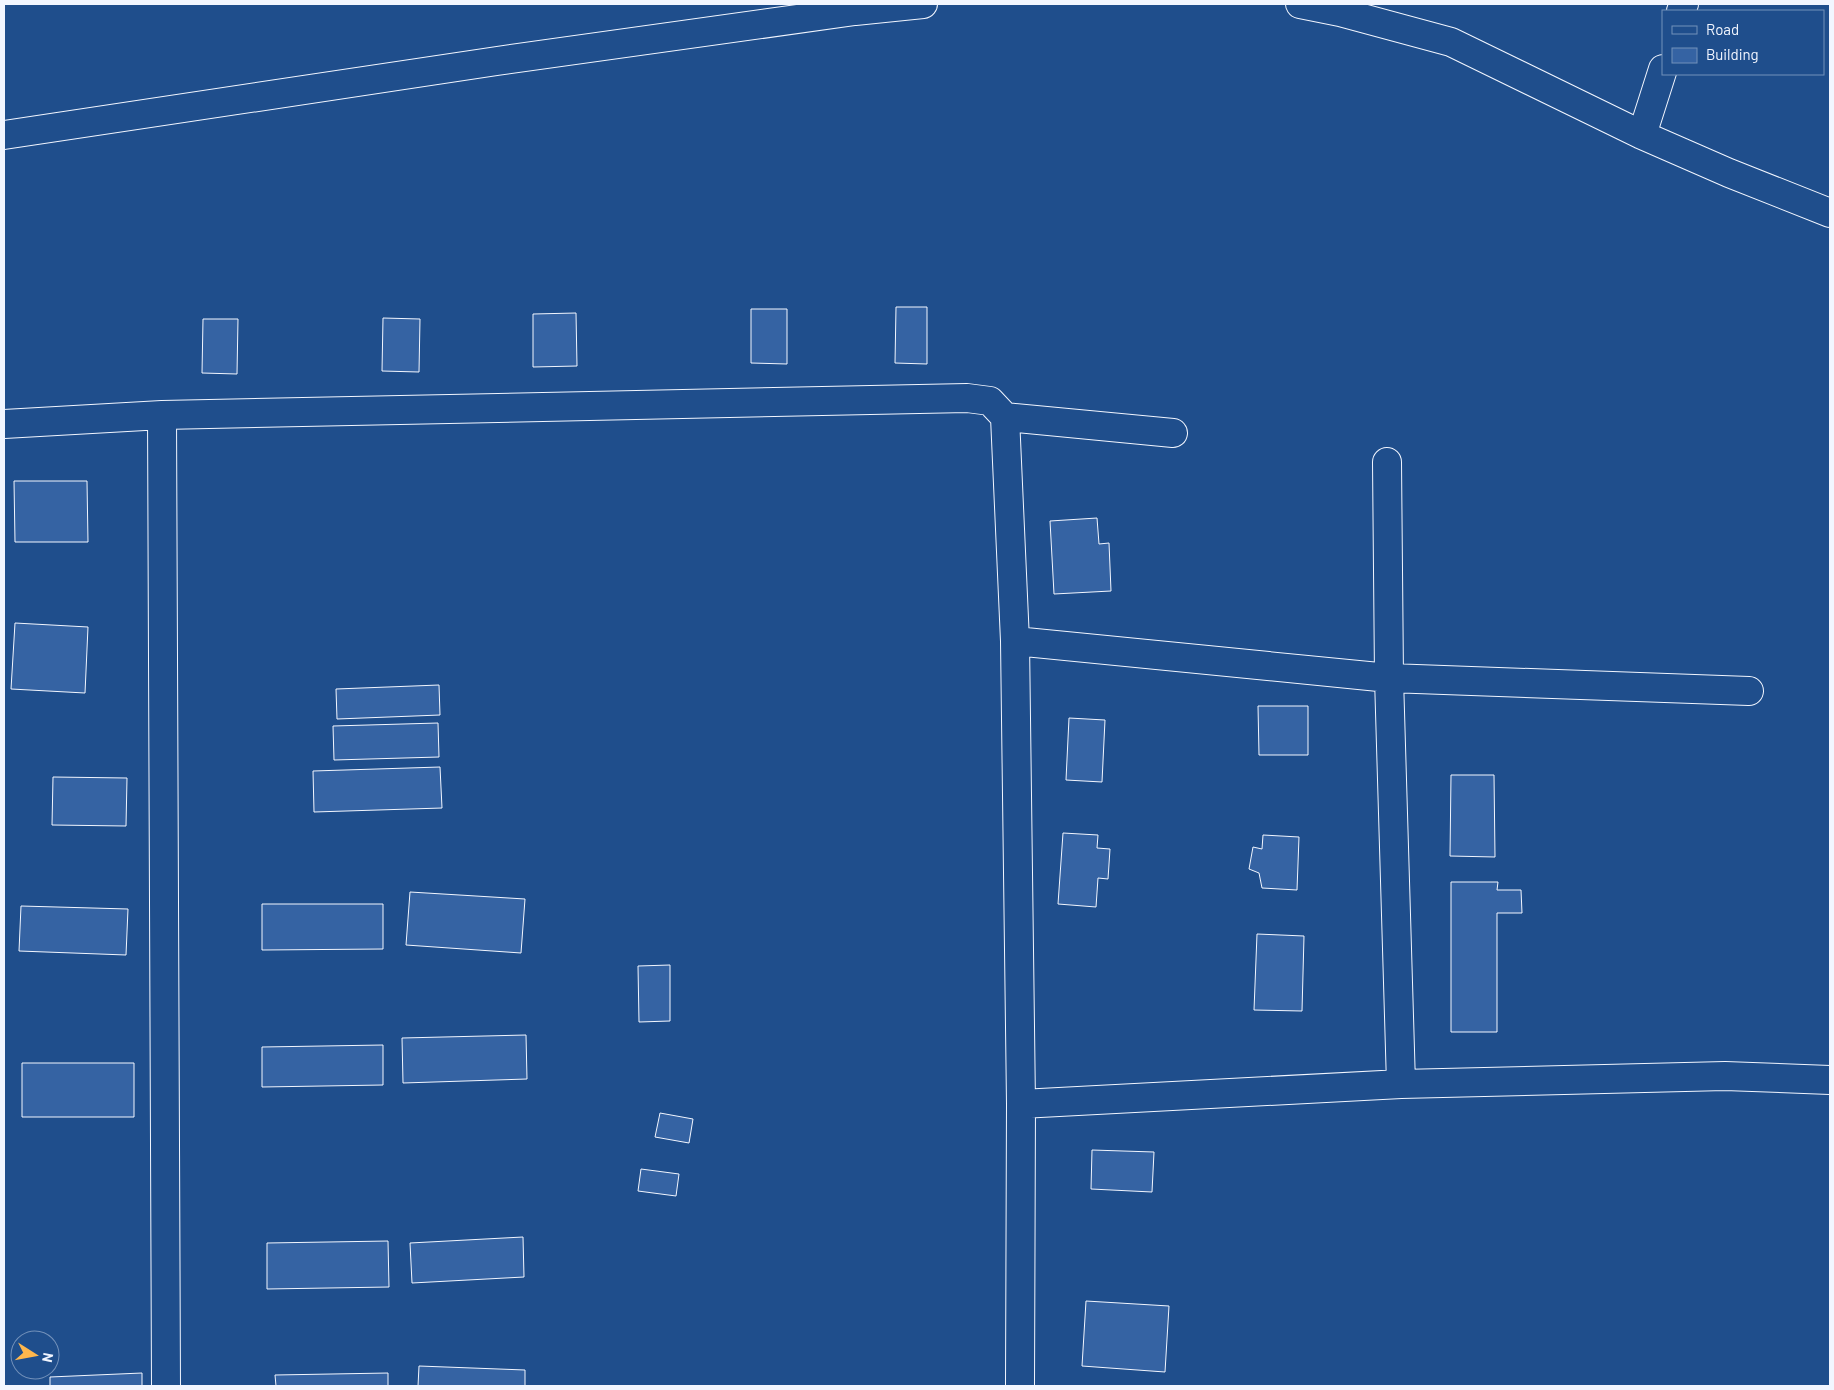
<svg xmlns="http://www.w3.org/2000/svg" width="1834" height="1390" font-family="Barlow,sans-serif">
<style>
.building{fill:#3563a3;stroke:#f2f6ff}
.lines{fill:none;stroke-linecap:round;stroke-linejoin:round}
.minor-casing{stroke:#f2f6ff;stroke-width:30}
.minor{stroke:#1f4e8c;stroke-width:28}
</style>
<rect width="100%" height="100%" fill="#1f4e8c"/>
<path class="building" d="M896,307H927V364L895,363Z
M751,309H787V364L751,363Z
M576,313L577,366L533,367V314Z
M383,318L420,319L419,372L382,371Z
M203,319H238L237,374L202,373Z
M14,481H87L88,542H15Z
M1097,518L1099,544L1109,543L1111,591L1054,594L1050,521Z
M15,623L88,627L85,693L11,689Z
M439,685L440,715L337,719L336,689Z
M1258,706H1308V755H1259Z
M1069,718L1105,720L1102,782L1066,780Z
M438,723L439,757L334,760L333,726Z
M440,767L442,808L314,812L313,771Z
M1451,775H1494L1495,857L1450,856Z
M53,777L127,778L126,826L52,825Z
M1063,833L1098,835L1097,848L1110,849L1108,879L1098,878L1096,907L1058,904Z
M1263,835L1299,837L1297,890L1262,888L1259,873L1249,869L1253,847L1262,849Z
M1451,882H1498L1497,890H1521L1522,913H1497V1032H1451Z
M410,892L525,899L521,953L406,945Z
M262,904H383V949L262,950Z
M21,906L128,909L126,955L19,951Z
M1257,934L1304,936L1302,1011L1254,1010Z
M670,965V1021L639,1022L638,966Z
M526,1035L527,1079L403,1083L402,1038Z
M383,1045V1085L262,1087V1047Z
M22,1063H134V1117H22Z
M660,1113L693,1119L689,1143L655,1137Z
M1092,1150L1154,1152L1152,1192L1091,1189Z
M641,1169L679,1174L676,1196L638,1191Z
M523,1237L524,1277L412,1283L410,1243Z
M388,1241L389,1287L267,1289V1243Z
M1086,1301L1169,1306L1165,1372L1082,1366Z
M419,1366L525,1370V1386H418Z
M142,1373V1386H50V1377Z
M388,1373V1386H276L275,1375Z"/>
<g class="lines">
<g class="minor-casing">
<path id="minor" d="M1300,4L1340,12L1451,42L1642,135L1729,173L1830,213
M1681,11L1684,4
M4,135L497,61L855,11L923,4
M1642,135L1663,69
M162,415L166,1386
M1005,417L1173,433
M4,424L162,415L967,398L990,401L1005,417L1015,641L1021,1104L1020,1386
M1387,462L1389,678L1401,1084
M1015,641L1389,678L1749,691
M1021,1104L1401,1084L1725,1076L1830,1080"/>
</g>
<use href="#minor" class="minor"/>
</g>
<rect width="1834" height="1390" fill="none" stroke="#f2f6ff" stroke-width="10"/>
<rect x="1662" y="10" width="162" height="65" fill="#1f4e8c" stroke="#7391ba"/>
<rect x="1672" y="26" width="25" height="8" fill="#1f4e8c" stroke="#7391ba"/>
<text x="1706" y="35" font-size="15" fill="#f2f6ff">Road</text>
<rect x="1672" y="48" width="25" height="15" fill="#3563a3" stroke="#7391ba"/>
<text x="1706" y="60" font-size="15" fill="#f2f6ff">Building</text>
<g transform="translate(35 1355) rotate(101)"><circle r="24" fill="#1f4e8c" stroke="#7391ba"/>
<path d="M0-4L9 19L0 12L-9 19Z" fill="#ffb74d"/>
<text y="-8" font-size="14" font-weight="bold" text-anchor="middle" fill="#f2f6ff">N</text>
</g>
</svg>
